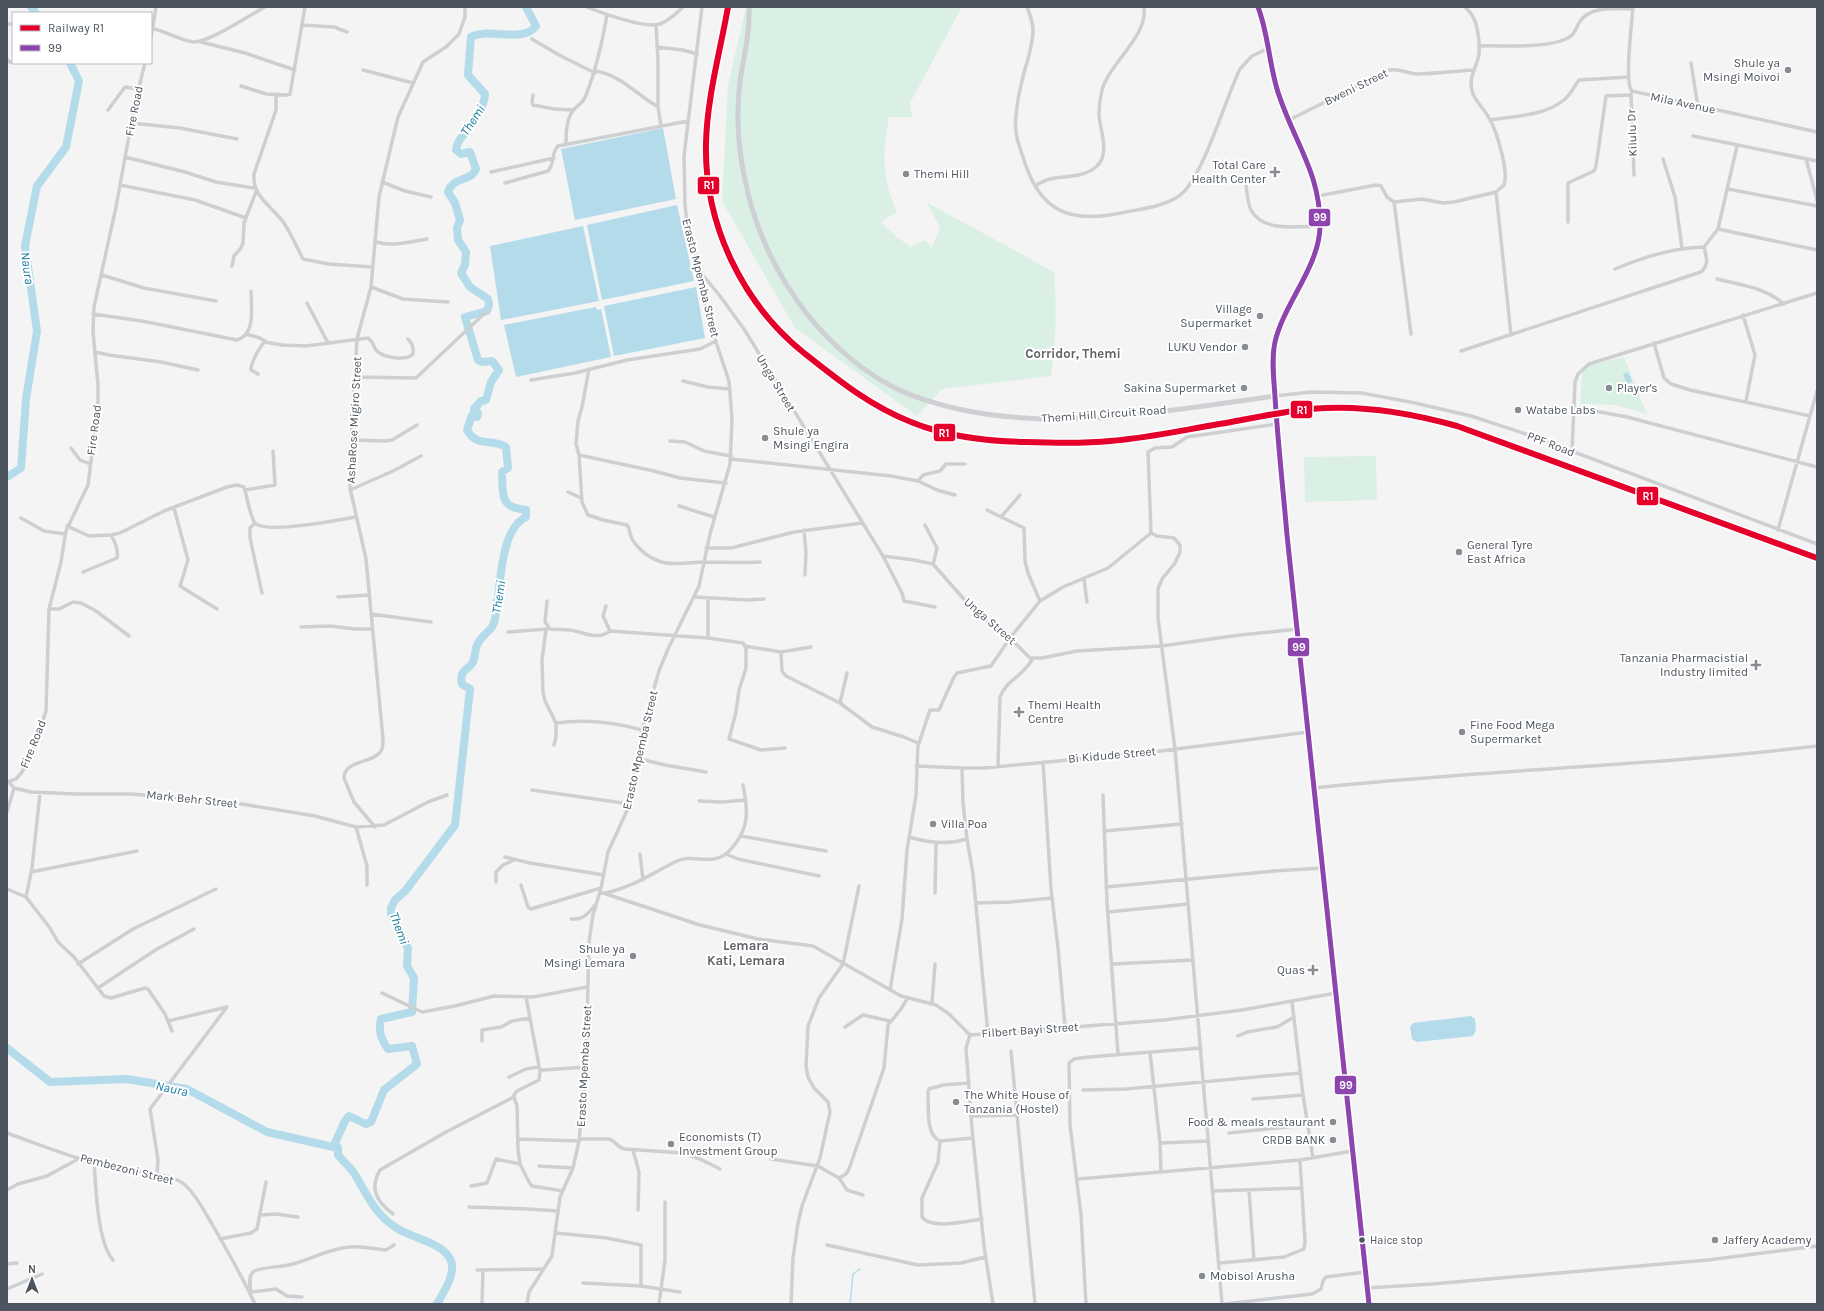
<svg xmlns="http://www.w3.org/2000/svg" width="1824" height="1311" font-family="Karla,sans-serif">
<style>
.green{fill:#dbf0e5}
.water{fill:#b4dbea}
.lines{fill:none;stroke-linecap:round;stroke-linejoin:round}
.stream{stroke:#b4dbea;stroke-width:1.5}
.river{stroke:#b4dbea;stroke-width:8}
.street{stroke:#cecfd1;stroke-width:3.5}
.secondary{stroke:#ced0d3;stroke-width:5}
.bus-1-casing{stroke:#fff;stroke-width:8}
.bus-1{stroke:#8e44ad;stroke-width:5}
.rail-1-casing{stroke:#fff;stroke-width:9}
.rail-1{stroke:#e4002b;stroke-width:6}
.poi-dot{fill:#878c93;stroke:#fff;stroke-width:1.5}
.bus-dot{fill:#4c545f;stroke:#fff;stroke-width:1.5}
.labels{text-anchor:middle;stroke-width:4;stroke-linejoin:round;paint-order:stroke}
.bus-label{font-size:11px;fill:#4c545f;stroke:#fff;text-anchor:start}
.poi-label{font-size:12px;fill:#4c545f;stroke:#fff;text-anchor:start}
.street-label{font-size:12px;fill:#4c545f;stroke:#fff}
.water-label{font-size:13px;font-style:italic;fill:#1a7da3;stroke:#fff}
.neighbourhood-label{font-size:13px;font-weight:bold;fill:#606267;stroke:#fff}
.line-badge{stroke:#fff;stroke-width:1.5}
.badge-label{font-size:11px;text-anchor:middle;font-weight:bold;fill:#fff}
</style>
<rect width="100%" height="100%" fill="#f4f4f4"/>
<path class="green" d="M746,7H962L910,103L912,117H889C883,154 881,176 897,212L881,222L897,237L911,247L925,240L932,248L940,227L926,202L1054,272C1057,309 1056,339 1051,376L942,389L917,416L795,328L722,201L728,85Z
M1624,357L1647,414L1616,405L1580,404L1582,373L1587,366Z
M1376,456L1377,500L1305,502L1304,457Z"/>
<path class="water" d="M663,128L676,199L575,220L561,149Z
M677,205L694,281L602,300L587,225Z
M583,226L599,301L501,320L490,246Z
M696,287L705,338L614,356L604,306Z
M596,307L597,310L601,309L611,357L516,377L504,325Z
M1628,372L1632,381L1627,384L1623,374Z
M1471,1016L1475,1019L1476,1030L1473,1036L1417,1042L1412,1039L1410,1027L1413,1023Z"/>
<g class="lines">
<path class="stream" d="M850,1304L853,1274L860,1269"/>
<path class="river" d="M31,7L36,13
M7,477L21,468L26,399L37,331L25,246L37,186L66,147L79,81L70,63
M7,1048L50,1082L127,1079L187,1089L267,1132L338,1148
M437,1304C443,1293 456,1274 451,1261C444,1242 410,1238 395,1227C375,1214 366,1193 354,1173C350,1167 343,1161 338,1155V1148L335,1143L345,1121L349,1116L366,1124L371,1122L384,1090L417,1064L412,1046L388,1049C381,1039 378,1031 381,1019L412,1012L414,978L407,966L408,948L391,914V908L395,900L406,890L455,825L470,689L462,684C458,668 472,670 474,659C476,651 475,645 481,639C484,634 491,630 493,625C496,619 496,611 497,604C501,580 501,529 526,517V510C522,509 518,509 513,507C500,503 503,483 502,472L508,468L506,447C492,438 477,448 467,430L472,415L477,417L478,413L474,409L481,401L486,400L491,382L499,370L492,361L482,362L478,360L465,317L487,311L489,305L488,299L470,287L461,273L465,265L466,252L458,240L457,228L460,220L455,203L448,192C453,176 471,182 476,169L470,152L461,154L456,150C457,142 460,139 465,133C474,123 484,108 485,94L468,75L471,37C488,27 523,44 536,26L526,7"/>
<path class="street" d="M587,7C602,13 645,29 660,24C668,21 677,13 683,7
M1027,7C1030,15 1033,22 1033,30C1033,43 1029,56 1025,69C1021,84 1017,100 1016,116C1014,131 1018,143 1023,157C1039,211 1068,224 1121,213C1140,209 1163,207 1179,196C1202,181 1226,97 1240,69L1252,56L1269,48
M1633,7C1632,21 1624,84 1632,91L1817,132
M7,24H13
M302,25L334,27L347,32
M656,25L658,60V107L661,126
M151,28C165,31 179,40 193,42C208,43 250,15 265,7
M151,38L156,7
M532,39L559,55L595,73
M201,42L245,53L295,70
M1480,46C1506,45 1542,49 1566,39C1575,35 1575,30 1579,23C1589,5 1615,9 1633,9
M657,47L683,50L697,54
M7,59L9,62H13
M1691,63L1698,107
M363,70L413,83
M596,71C622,76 636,94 658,107
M241,86L266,94L287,95L290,94L305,7
M1631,94L1634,175
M276,95V110L254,174C252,197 272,206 284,223C291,234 297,247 303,259L329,264L372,267
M533,95L532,102L533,105L554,109L574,110
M108,110L125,87L138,89
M1289,120L1389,70C1399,68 1406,73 1416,74C1435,74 1454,71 1473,70
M1490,120C1515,116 1544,116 1564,100C1570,95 1574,87 1579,80L1629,77
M131,123L180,128L237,139
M1693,136L1817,161
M566,145C566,133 566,119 574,109C579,105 584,102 586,95C597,67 602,44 607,15
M125,157L185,172L216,182L254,188
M1663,159L1675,197L1682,248
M1806,159L1817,200
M491,172L554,158
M1245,179C1247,189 1247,202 1251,210C1263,233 1299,226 1320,226
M382,182L405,191L431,197
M505,183L548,171C555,163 551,153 558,146L688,121
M120,185L195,200L246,218
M1035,186C1041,182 1048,179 1055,178C1068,176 1084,177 1096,167C1111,154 1100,131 1099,115C1099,106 1100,98 1102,90C1110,62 1148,37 1144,7
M1728,189L1817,206
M1496,192L1511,335
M1318,196L1376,185L1381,186L1387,197L1394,202L1422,199L1443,203L1454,202L1496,192L1504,185C1509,172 1497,132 1490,120C1486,111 1477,103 1473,94C1468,80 1474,71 1478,59C1481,49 1478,25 1473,17C1471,13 1468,10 1465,7
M1394,202L1411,334
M1568,222V183L1594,171L1596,166L1606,96L1630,95
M1718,229L1817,250
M376,242C393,247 409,242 427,239
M232,266L234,256L241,248L243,243L244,223L256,192
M1615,269C1644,257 1672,248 1704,247
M702,274L720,296L744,329L883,556L914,560L933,564L977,614L1010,638L1030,658H1042L1077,651L1161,646L1240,635L1298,629
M102,275L144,288L216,301
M1717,279C1741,285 1764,287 1784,304
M371,287L403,299L448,302
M307,303L328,343
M93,314L142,321L237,340C256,335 251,307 251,291
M1743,315L1755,355L1746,401
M246,334L260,338L266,342
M1654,343L1664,378L1671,384L1690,390L1810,416
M1461,351L1701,272C1710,264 1706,257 1704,247L1718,229L1737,146
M95,352L109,355L161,362L198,370
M589,369L582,407L578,421L576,444L579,455L582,502L588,515L603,520L627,525C630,528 629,532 631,536C632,541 636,545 640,549C660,569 679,563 704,562C722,562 741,563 760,562
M258,374L251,370C250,365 260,345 265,342L282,345L306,346L368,338C373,341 373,347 377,351C384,358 406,361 413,354C414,348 413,344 408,339
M356,377L416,378L487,311
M531,380L575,373L627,360L700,349L716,341
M683,381L708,387L730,389
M1275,396L1311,392L1362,393L1415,403L1471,416L1532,436L1817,544
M1574,407L1627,417L1817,467
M351,440L385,441L392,440L417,425
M670,441L685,442L704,451L731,456
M71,448L80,460L90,464
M1572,452L1575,382L1578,374L1589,364L1817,293
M579,455L654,471L680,478L726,483
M731,459L891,476L918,481L937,490L955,495
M918,481L923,475L940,471L946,464H965
M245,490L275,485L273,451
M350,490L393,471L421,456
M568,492L581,498
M679,506L714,517
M174,508L188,560L180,586L217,609
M987,510L1024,528L1025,561L1028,573L1040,601
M1001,517L1020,495
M21,518L44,531L65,534
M255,523L250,528V538L262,593
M925,525L937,548L933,564
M67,526L89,536L111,535L120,533L164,511L227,487L237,485L244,487C247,496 250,517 255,523C266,534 340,520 356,517
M804,530L806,552L805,575
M1778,530L1817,391
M706,548H731L794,532L862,523
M883,556L902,593L904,601L935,607
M83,572L117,558C119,550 115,542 111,535
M1084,579L1087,602
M338,597L368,595
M695,597L748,600L764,599
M547,601L545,622L550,629C557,630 563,629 570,630C584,632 598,641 610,631L708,638L743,643L746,648V668L739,690L736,712L729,739L761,750L785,748
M606,606L603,616L610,631
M49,609H59L73,602L81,603L96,611L129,636
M371,614L431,622
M301,627L330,626L355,629H372
M546,629L542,660L543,692L545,701L556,723V737L554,745
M508,632L547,629
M708,638V598
M745,646L781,652L811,647
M781,652L782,671L786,676L840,703L872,727L904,737L918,743L916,795L907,850L902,919L890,990
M840,703L847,673
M556,723C586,719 614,722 642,730
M918,746L930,710H939L954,677L957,673L991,666L1010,638L1040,601L1063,587L1108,568L1151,533
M636,758L665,765L706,772
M1043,762L1051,889L1058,948L1065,1027
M916,766L962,768H984L1153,752L1308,732
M998,766L1000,697C1006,680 1025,675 1033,658
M962,768L963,802L967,839L973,874L988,1034
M7,782L16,779L22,772L35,744L46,711L49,609L61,562L66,531L88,485L98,406V385L93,332L94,307L116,207L135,103L145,63
M9,782L14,788L31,792L76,794H131L229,802L315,816L356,827L384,825L428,802L447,795
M1314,788C1481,770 1650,766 1817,746
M532,790L630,804
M1103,795L1107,903L1118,1054
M699,801L721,802L746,800
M7,812L14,788
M356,827L367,866V885
M375,827L354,802L344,778C344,759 376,764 382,749C383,746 383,742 383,739L366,559L350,488V458L357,339L371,287L379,197L398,117L423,62L446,47L459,34L465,17V7
M1104,831L1182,824
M741,836L826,851
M909,837C930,843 946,845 967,839
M640,854L643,880
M726,854L738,859L819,876
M505,857L530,863L604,875
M31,872L137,851
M496,882V872L503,865L514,860
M521,885L528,907L531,909L601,888
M1106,887L1274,871L1322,868
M7,889L26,897L50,928L58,942L74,957L104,996L111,998L145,988L148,989L165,1014L172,1031
M600,892L700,925L758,939L813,946L901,996L936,1005L949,1014L970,1035
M605,893C631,888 651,874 675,862C688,855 700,861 714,859C722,858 727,854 732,848C750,827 748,811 743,785
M935,893L936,844
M26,897L32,868L40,793
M976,903L1011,902L1052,898
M1108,912L1188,904
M571,919C583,920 588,914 595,905
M78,964L133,929L216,889
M1112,964L1193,960
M98,988L157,949L194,929
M382,993L422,1012L455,1006L494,996L533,997L587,987
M526,997L540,1071
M1292,1002L1303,1095L1313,1158
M932,1003L935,964
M168,1021L227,1007
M845,1027L863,1015L890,1021
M1238,1036L1247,1032L1277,1027L1294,1017
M482,1041V1030L501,1027L512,1021L530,1018
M1011,1051L1035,1304
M1150,1052L1160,1143L1161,1171
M509,1077L526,1069L539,1067
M969,1083L943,1085L929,1089L928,1092C929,1106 925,1135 940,1141L973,1138
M1083,1090L1126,1089L1300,1073
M514,1097L517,1106L518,1149L520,1164L529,1182L532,1186L563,1191
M1253,1099L1303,1095
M972,1116L1016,1115
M7,1133C40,1145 73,1158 108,1167C128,1172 169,1172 184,1184C196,1194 204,1211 212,1224C227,1250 242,1276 255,1304
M1229,1133L1307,1125
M518,1139L579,1141
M580,1139H609C616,1141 617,1148 625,1149L682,1153L700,1159L720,1169
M940,1141L938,1162L922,1198V1217C931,1230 968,1221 982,1219
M1160,1143L1209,1141
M633,1150L639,1172L638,1210
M771,1159L818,1166L839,1178L847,1190L863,1195
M94,1162C96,1187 97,1242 113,1260
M539,1166L573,1168
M157,1175L158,1160L150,1109L227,1007
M839,1178L846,1174L849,1169L884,1068L888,1025L901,1009L907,999
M1078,1179L1300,1160L1352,1151
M471,1186L487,1183L496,1159L520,1164
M7,1190L18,1184L47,1176L80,1158
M1249,1190L1254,1260
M1213,1191L1302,1188
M469,1207C498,1208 527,1208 557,1211
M393,1214C377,1202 369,1189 380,1170L446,1132L512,1098L517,1091L539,1080L540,1071L543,1070L586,1067
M260,1215L276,1214L298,1217
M556,1233L607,1238L641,1245V1286
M220,1239L251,1233L257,1229L266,1182
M827,1245L918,1265L961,1263L985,1257
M1220,1263L1284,1257L1304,1249L1305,1241L1300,1160
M7,1264L17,1263
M477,1270L543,1269
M583,1283L641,1286L680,1292
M1366,1288L1432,1284L1708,1260L1817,1246
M7,1289L42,1274
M251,1292C250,1286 248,1277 253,1272C258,1267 281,1267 289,1265C309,1261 329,1248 350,1247C362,1246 374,1249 386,1250L394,1245
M251,1292L276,1289L287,1296L302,1297
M482,1304L483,1270
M527,1304L529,1292L552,1256L560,1197L573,1168L579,1141L586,1067L589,942L593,915L601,888L608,852L630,804L642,730L659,671L668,649L699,586L710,534L730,464L732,419L729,381L709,321L704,298L702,274L688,231L685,205L684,156L702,7
M659,1304L665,1260V1202
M791,1304L793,1258L798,1223L802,1206L820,1158L830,1112L828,1102L814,1088L808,1077L806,1066L808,1026L819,998L843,964L859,886
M993,1304L984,1246L972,1129L966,1048L970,1035L1164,1020L1242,1010L1336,993
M1086,1304L1081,1215L1070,1125L1069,1063L1074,1059L1089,1057L1201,1048
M1222,1304L1175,749L1158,618V589L1162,579L1175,563L1180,552V545L1174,538L1157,536L1151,533L1148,452L1155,448L1172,447L1187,437L1277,424
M1225,1304L1312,1294L1321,1289L1323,1281L1326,1277L1365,1272"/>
<path class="secondary" d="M749,7C750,33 744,55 740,81C736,113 738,148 745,180C755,230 776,274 807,314C832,345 860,370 895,388C915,398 937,404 958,409C1062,432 1171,410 1275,396
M1258,7C1268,33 1269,62 1277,89C1292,139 1321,172 1320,227C1319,267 1284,303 1275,342C1271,360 1274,379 1275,397C1278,443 1283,489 1287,535L1369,1304"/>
<g class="bus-1-casing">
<path id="bus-1" d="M1258,7C1268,33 1269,62 1277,89C1292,139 1321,172 1320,227C1319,267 1284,303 1275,342C1271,360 1274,379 1275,397C1278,443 1283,489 1287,535L1369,1304"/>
</g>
<use href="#bus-1" class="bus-1"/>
<g class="rail-1-casing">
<path id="rail-1" d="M728,7C720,52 707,98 706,143C704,224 742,303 804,353C838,380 870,406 911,422C947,437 986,441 1025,442C1054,443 1082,444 1110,441C1149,438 1188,429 1226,423C1259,417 1293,409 1326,408C1371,406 1414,414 1457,426L1817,558"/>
</g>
<use href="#rail-1" class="rail-1"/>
</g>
<g class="poi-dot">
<circle cx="1788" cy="70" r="4"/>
<path d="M1273 166h4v4h4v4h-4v4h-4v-4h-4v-4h4z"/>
<circle cx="906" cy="174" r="4"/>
<circle cx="1260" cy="316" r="4"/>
<circle cx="1245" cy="347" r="4"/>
<circle cx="1244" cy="388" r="4"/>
<circle cx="1609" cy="388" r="4"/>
<circle cx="1518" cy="410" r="4"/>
<circle cx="765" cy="438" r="4"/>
<circle cx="1459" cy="552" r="4"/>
<path d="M1754 659h4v4h4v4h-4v4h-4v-4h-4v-4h4z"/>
<path d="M1017 706h4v4h4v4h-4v4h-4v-4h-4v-4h4z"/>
<circle cx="1462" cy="732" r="4"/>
<circle cx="933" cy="824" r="4"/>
<circle cx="633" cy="956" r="4"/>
<path d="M1311 964h4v4h4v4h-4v4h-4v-4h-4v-4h4z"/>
<circle cx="956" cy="1102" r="4"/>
<circle cx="1333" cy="1122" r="4"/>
<circle cx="1333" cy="1140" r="4"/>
<circle cx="671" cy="1144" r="4"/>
<circle cx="1715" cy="1240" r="4"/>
<circle cx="1202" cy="1276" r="4"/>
</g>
<circle class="bus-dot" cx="1362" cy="1240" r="3.5"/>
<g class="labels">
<g class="bus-label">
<text x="1370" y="1244">Haice stop</text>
</g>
<g class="poi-label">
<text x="1780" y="67" text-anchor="end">Shule ya<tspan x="1780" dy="14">Msingi Moivoi</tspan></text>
<text x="1266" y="169" text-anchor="end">Total Care<tspan x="1266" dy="14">Health Center</tspan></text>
<text x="914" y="178">Themi Hill</text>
<text x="1252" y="313" text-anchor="end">Village<tspan x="1252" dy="14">Supermarket</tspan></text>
<text x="1237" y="351" text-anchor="end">LUKU Vendor</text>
<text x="1236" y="392" text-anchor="end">Sakina Supermarket</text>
<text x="1617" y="392">Player's</text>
<text x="1526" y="414">Watabe Labs</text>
<text x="773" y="435">Shule ya<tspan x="773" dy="14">Msingi Engira</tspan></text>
<text x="1467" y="549">General Tyre<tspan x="1467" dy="14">East Africa</tspan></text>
<text x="1748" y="662" text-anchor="end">Tanzania Pharmacistial<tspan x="1748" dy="14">Industry limited</tspan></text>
<text x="1028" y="709">Themi Health<tspan x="1028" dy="14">Centre</tspan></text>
<text x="1470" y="729">Fine Food Mega<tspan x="1470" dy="14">Supermarket</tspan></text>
<text x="941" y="828">Villa Poa</text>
<text x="625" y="953" text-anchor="end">Shule ya<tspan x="625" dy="14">Msingi Lemara</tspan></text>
<text x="1305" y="974" text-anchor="end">Quas</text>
<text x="964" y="1099">The White House of<tspan x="964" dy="14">Tanzania (Hostel)</tspan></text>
<text x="1325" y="1126" text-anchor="end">Food &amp; meals restaurant</text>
<text x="679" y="1141">Economists (T)<tspan x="679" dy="14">Investment Group</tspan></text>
<text x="1325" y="1144" text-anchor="end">CRDB BANK</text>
<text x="1723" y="1244">Jaffery Academy</text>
<text x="1210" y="1280">Mobisol Arusha</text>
</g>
<g class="street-label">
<text transform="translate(1356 87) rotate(-26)" y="4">Bweni Street</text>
<text transform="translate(1683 103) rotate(12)" y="4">Mila Avenue</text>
<text transform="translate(134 111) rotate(-79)" y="4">Fire Road</text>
<text transform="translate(1632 133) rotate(-92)" y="4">Kilulu Dr</text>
<text transform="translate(701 278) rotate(76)" y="4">Erasto Mpemba Street</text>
<text transform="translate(776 383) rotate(59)" y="4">Unga Street</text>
<text transform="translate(1104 414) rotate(-4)" y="4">Themi Hill Circuit Road</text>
<text transform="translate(354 420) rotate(-87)" y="4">AshaRose Migiro Street</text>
<text transform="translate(94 430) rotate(-83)" y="4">Fire Road</text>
<text transform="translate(1551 444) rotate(21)" y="4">PPF Road</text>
<text transform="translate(990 621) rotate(41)" y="4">Unga Street</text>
<text transform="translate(33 744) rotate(-68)" y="4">Fire Road</text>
<text transform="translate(640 750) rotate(-77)" y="4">Erasto Mpemba Street</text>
<text transform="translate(1112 755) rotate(-5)" y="4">Bi Kidude Street</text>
<text transform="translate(192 799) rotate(6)" y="4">Mark Behr Street</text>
<text transform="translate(1030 1030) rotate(-4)" y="4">Filbert Bayi Street</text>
<text transform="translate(584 1066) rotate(-87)" y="4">Erasto Mpemba Street</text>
<text transform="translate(127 1169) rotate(14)" y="4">Pembezoni Street</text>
</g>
<g class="water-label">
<text transform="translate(472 120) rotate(-57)" y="5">Themi</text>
<text transform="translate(28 268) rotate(82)" y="5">Naura</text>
<text transform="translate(498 597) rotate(-81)" y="5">Themi</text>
<text transform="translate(400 928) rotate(70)" y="5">Themi</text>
<text transform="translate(172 1088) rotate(12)" y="5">Naura</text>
</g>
<g class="neighbourhood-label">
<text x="1073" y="358">Corridor, Themi</text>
<text x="746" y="950">Lemara<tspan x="746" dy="15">Kati, Lemara</tspan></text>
</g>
</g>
<g class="line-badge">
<rect x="697" y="176" width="23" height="19" rx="4" fill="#e4002b"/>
<rect x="1308" y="208" width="23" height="19" rx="4" fill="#8e44ad"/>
<rect x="1290" y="400" width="23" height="19" rx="4" fill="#e4002b"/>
<rect x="933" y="423" width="23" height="19" rx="4" fill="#e4002b"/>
<rect x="1636" y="486" width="23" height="20" rx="4" fill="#e4002b"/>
<rect x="1287" y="637" width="23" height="20" rx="4" fill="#8e44ad"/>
<rect x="1334" y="1075" width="23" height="20" rx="4" fill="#8e44ad"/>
</g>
<g class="badge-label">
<text x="709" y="189">R1</text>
<text x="1320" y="221">99</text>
<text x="1302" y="414">R1</text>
<text x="944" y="437">R1</text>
<text x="1648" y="500">R1</text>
<text x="1299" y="651">99</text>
<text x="1346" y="1089">99</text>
</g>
<rect width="1824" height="1311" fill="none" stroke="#4c545f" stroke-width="16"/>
<rect x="12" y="12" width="140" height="52" fill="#ffffff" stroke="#b7bbbf"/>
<rect x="20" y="25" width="20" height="6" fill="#e4002b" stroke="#b7bbbf"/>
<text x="48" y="32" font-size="12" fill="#4c545f">Railway R1</text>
<rect x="20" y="45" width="20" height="6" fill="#8e44ad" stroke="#b7bbbf"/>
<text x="48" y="52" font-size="12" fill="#4c545f">99</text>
<g transform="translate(32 1279)" stroke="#ffffff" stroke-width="3" paint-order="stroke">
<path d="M0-3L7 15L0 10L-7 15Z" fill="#4c545f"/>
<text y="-6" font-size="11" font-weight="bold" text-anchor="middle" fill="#4c545f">N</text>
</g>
</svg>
